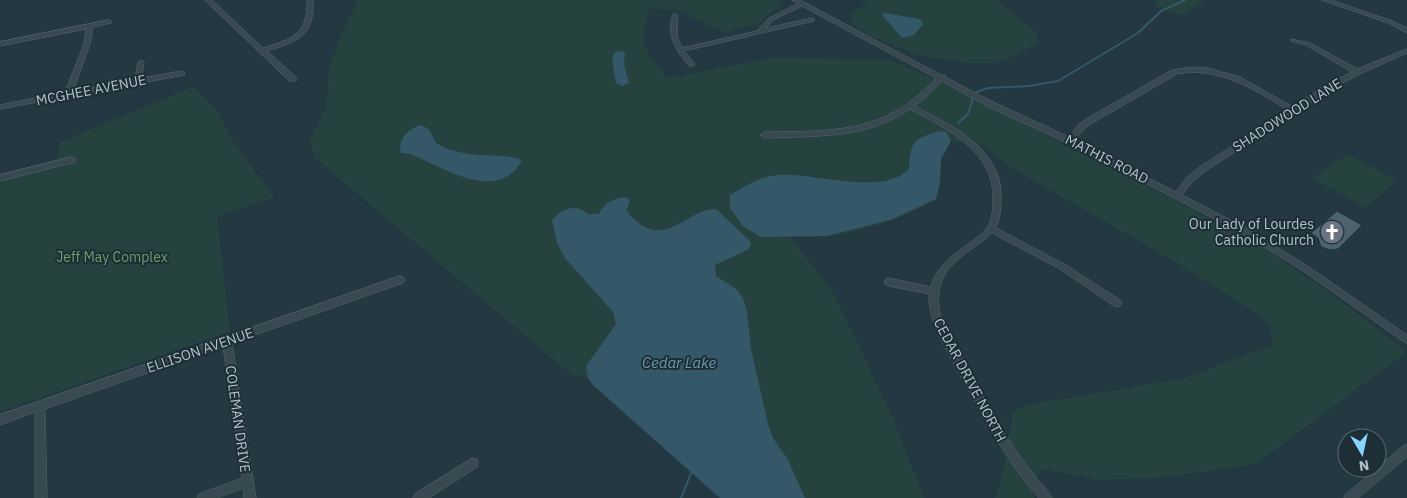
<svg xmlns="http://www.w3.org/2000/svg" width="1407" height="498" font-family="'IBM Plex Sans',sans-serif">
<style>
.green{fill:#25423e}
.water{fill:#345867}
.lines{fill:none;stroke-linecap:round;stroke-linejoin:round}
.stream{stroke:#345867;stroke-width:2}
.building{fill:#4c636d;stroke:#1f3038}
.minor-casing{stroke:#56666e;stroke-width:1}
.minor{fill:#384951;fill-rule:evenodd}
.labels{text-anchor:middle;stroke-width:4;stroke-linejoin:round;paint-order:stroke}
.street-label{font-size:14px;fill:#b4c3cb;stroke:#1d2e36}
.poi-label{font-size:14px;fill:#b4c3cb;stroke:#1d2e36;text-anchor:end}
.park-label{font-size:14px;fill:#6c9e6a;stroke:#1d2e36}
.water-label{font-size:15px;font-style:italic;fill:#6b99ad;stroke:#1d2e36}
</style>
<rect width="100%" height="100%" fill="#233841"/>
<path class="green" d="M359,0H780L784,3L757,24L724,33L679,11L650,8C637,47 644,47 667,78L772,58L887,59L945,83L1252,240L1333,295L1407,352L1256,464L1169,477L1098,480L1041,469L1032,493L1035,498H995L1004,469L1013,411L1030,404L1185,378L1272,345L1271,326L1253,311L1177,263L1008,166L984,146L951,141L941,159L940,183L936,199C906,218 863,232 827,236C815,238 802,235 789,236L833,292L894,420L924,498H720L593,385L589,378L572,375L315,158L309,141L327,106L329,69L340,38Z
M865,0H997L1037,33L1038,43L1017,55L994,63H967L922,56L873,37L853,25L849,15L868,3Z
M1158,0H1205L1184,14C1173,14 1163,11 1154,5L1155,1Z
M193,87L218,112L232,140L274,197L217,217L230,331L0,412V180L55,166L60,142Z
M1348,154L1396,180L1366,208L1312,178Z"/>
<path class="water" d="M885,13L920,19L923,24L914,35L902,38L884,17L882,14Z
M616,51L625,52L624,64L629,83L622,86L616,83L612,57Z
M420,125C435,130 430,137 438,144C446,150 460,152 469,154C481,156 515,154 522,161C519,165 516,170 512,173C484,196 438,165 410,154L401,153C397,138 408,130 420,125Z
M940,131L946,132L951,141L941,159L940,183L936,199L893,219L827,236L761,237L743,226L730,208V195C745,186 760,176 779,175C813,172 882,197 909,169C910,141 915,138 940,131Z
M626,197L630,200L627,210C630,217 637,222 643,226C671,242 690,208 716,209L749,240L751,243L749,249L715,265L716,276L736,289L743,298L747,311L751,349L768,424L773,438L787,458L805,498H720L593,385L588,378L586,366L616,324L613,312L565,258L557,243L552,220C562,208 576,203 588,214H599C604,202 615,198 626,197Z"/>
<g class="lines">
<path class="stream" d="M974,93L988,88L1029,86L1058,81L1138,33L1161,11L1185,0
M958,123L968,114L973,98
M681,498L691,473"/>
</g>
<path class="building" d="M1337,211L1362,225L1338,249L1330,250L1321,247L1318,238L1311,233Z"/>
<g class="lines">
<g class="minor-casing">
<path id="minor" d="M205,0H212L263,48C292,39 308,34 307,0H313C315,36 297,42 267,51L296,77V81H290Z
M792,0H800L941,75H945V77L991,101L1069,137L1079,124L1088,118L1172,70L1191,67L1207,68L1240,77L1293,107L1327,84L1352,72L1306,45L1291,41V39L1310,43L1357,69L1407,49V53L1360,74L1333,88L1207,170L1193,181L1182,195L1244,227L1309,267L1407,335V344L1303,271L1238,231L1067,143L985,105L942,81L925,98L914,106C951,125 1003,149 1001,198C1001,208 1000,218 996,228L1066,265L1120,300L1122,303L1120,306L1117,307L1114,306L1060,269L992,233C976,248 948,261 941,283C938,293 938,303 940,313C945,333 957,350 967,367C991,412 1015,456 1050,494L1052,498H1039C1006,461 984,418 960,375C947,349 928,324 929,294L889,286L886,285L884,282L886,279L889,278L931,287C938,258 967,249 986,229C992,222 993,209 993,200C995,151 947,129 910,109C869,139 812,136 764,138L760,135L764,132C809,131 861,134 901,108C914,100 925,89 936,78L802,6L773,20L766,28L812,18L814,19V21L684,51L695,64L693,66H689C675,50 666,34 673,14L675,13L678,15L677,36L682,48L757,31L769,18L797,4ZM1191,72C1230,73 1256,91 1288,110L1201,166L1187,177L1176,192L1075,140L1085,128L1094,122L1177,74Z
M1322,0H1331L1392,21L1407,28V33L1388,23Z
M109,20L112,22L111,23L93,27L90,44L73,91L135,79L138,62L141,60L144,62L142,78L181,71L185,73L184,75L0,109V105L65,92L84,44L86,29L0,46V42Z
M72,157L76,160L75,162L0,181V175Z
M400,276L403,277L405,280L403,283L232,343L256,498H244L243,488L217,498H197L199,494L242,478L223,346L45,409L47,498H35V412L0,425V415Z
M1407,445V457L1358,498H1344L1346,494L1403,446Z
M473,458L477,459L478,463L477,467L429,498H413L415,494Z"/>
</g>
<use href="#minor" class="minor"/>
</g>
<defs>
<g id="church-disc" transform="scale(1.25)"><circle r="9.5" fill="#6b7280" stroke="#1d2e36"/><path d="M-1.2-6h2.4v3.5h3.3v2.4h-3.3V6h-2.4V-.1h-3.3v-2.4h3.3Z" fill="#fff"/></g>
</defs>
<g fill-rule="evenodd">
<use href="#church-disc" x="1332" y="232"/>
</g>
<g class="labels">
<g class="street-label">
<text transform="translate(91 90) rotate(-11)" y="5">MCGHEE AVENUE</text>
<text transform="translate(1287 115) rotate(-32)" y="5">SHADOWOOD LANE</text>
<text transform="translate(1107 159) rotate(27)" y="5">MATHIS ROAD</text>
<text transform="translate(200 350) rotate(-19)" y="5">ELLISON AVENUE</text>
<text transform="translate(970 380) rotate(62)" y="5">CEDAR DRIVE NORTH</text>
<text transform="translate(238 419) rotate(82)" y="5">COLEMAN DRIVE</text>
</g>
<g class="poi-label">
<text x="1314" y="229">Our Lady of Lourdes<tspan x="1314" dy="16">Catholic Church</tspan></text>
</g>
<g class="park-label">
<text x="112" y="262">Jeff May Complex</text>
</g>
<g class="water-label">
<text x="679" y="368">Cedar Lake</text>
</g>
</g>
<g transform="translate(1362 453) rotate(171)"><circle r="24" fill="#1d2e36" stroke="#596a72"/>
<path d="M0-4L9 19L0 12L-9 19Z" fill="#86d5ff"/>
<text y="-8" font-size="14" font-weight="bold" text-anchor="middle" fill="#b4c3cb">N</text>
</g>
</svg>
